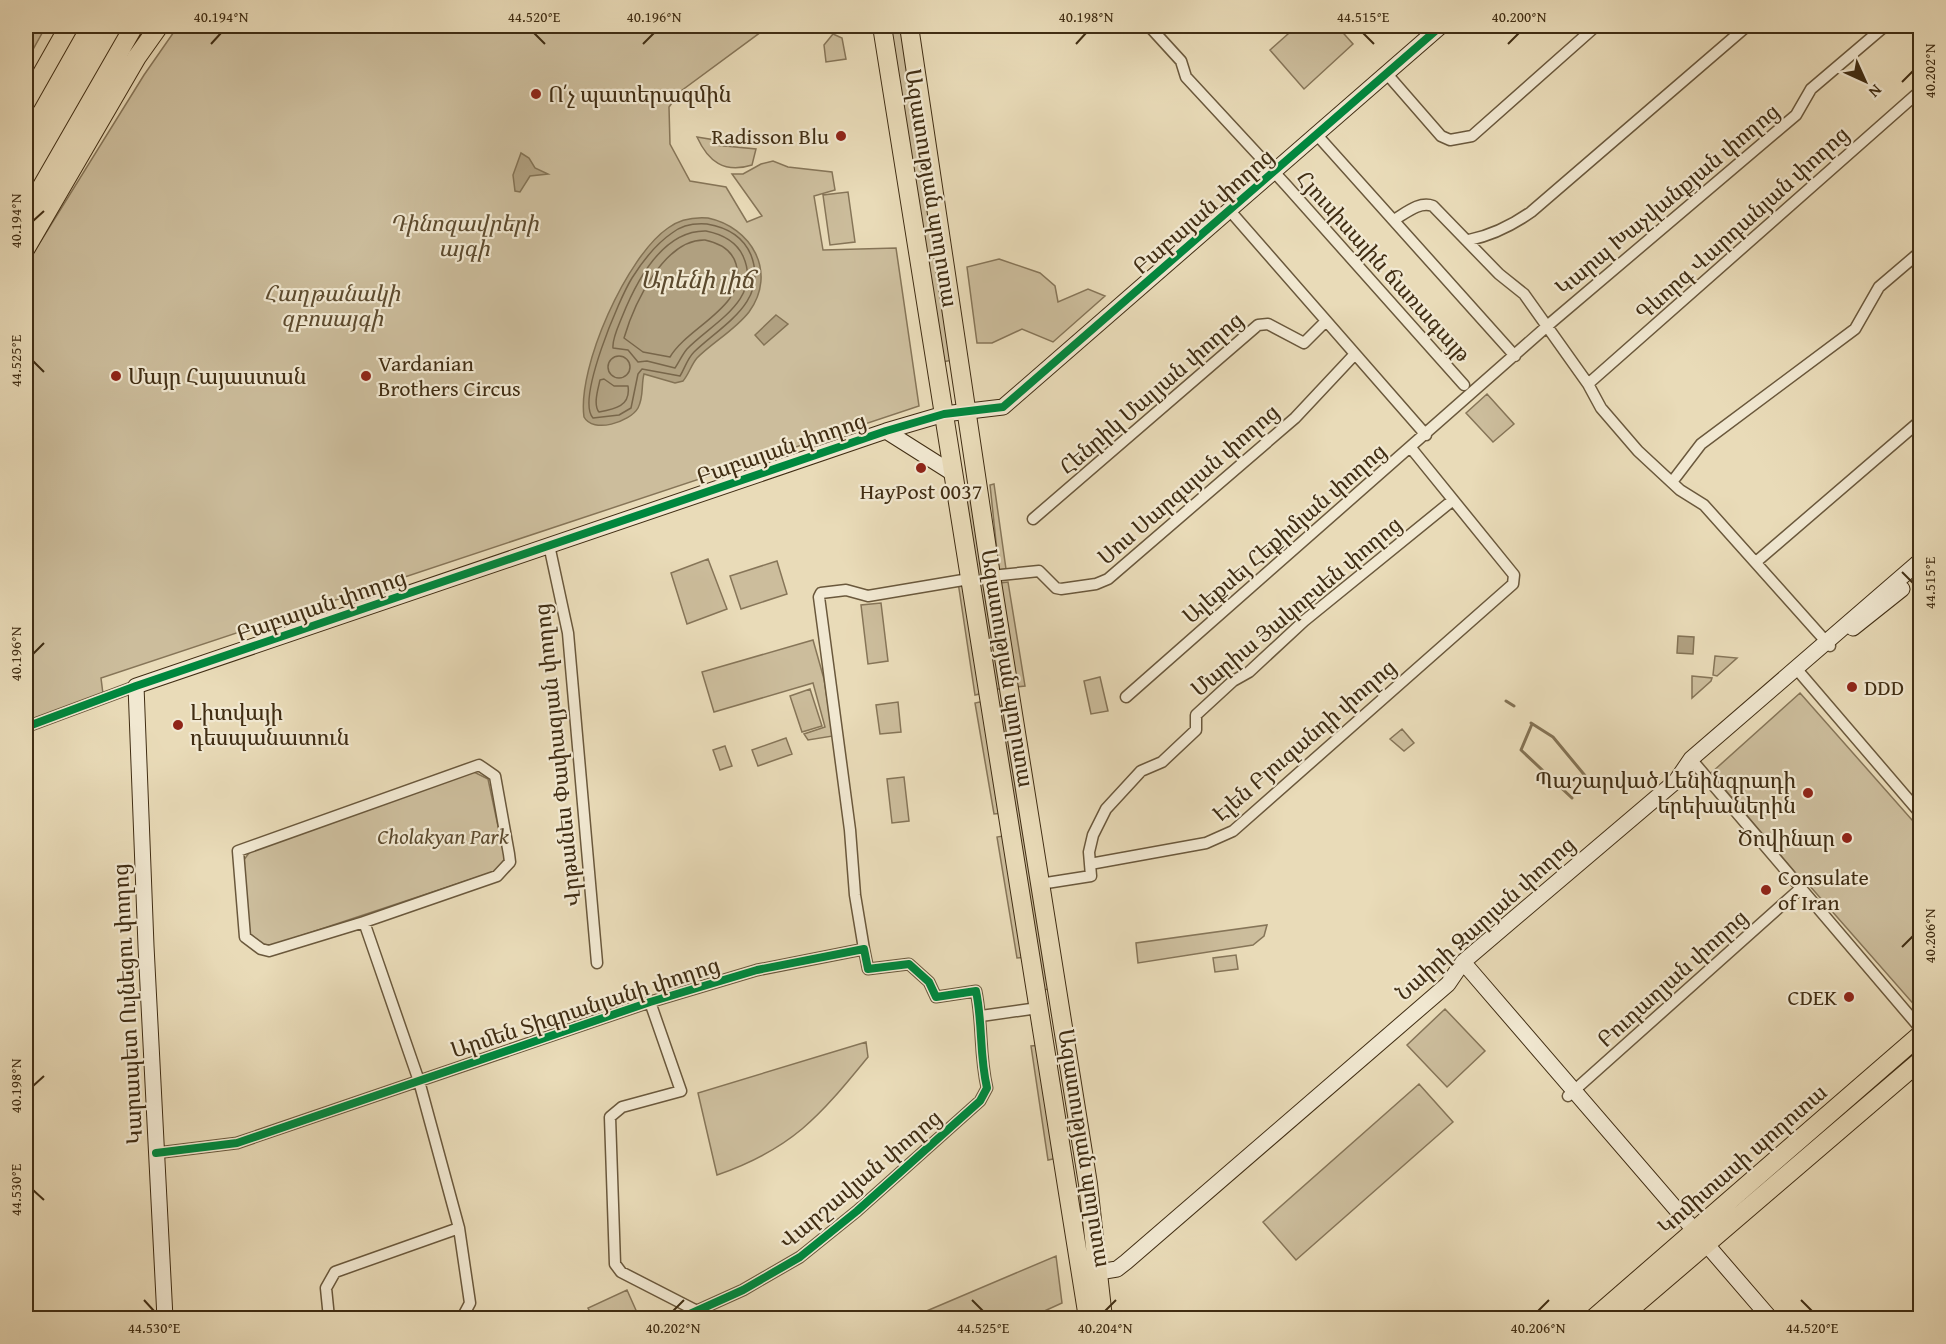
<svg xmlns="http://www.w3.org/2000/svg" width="1946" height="1344" font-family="'Gentium Book Plus','Noto Serif Armenian',serif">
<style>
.green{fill:#ccbd9c;stroke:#867558;stroke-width:1.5}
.water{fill:#b0a080;stroke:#837254;stroke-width:1.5}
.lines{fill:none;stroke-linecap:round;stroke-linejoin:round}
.shore{stroke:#78664a;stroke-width:1.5}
.stream{stroke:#837254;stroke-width:3}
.street-casing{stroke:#6a583c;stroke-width:13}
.secondary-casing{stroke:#402d13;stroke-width:17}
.primary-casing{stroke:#402d13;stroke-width:20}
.street{stroke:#f1e8d1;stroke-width:10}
.secondary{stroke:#f1e8d1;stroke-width:15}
.primary{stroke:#e9dbb8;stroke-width:18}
.cycleway-casing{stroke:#f1e8d1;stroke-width:11}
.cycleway{stroke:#00873e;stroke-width:8}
.ticks{fill:none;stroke:#402d13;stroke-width:2}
.poi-dot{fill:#8f2418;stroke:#f1e8d1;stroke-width:2}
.labels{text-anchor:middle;stroke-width:4.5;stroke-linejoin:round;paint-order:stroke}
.poi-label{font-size:22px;fill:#402d13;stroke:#f1e8d1;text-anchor:start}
.street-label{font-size:22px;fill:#402d13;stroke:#f1e8d1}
.park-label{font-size:22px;font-style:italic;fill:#5c4a2e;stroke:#f1e8d1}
.water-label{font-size:24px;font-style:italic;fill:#5c4a2e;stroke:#f1e8d1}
.neatline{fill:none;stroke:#402d13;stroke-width:2}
.ticks-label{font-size:15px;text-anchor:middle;fill:#402d13}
</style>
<rect width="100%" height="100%" fill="#e9dbb8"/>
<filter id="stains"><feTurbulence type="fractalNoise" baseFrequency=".00333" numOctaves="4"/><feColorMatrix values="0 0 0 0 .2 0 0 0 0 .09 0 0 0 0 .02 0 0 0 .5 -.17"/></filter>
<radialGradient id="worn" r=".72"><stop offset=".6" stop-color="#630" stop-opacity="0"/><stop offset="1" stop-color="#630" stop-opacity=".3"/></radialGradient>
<path class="green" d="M26,26H46L26,62Z
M178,26H769L681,91L669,107L670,144L690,181L726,187L747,222L762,216L732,174H743L761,164L773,161L788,167L832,172L835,190L814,196L823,250L896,248L919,406L101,678L103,694L26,721V265L144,75Z
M890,26H902L953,360L942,362Z
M1297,26H1337L1353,44L1304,89L1270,50Z
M833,34L842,38L846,59L826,62L824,45Z
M697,137L715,140V145L756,149L752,165C724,174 708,161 697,137Z
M848,192L855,242L830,245L823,195Z
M999,259L1040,273L1055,286L1058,302L1088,289L1105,296L1053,342L1022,329L992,343H977L967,267Z
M1487,394L1514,424L1493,442L1466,413Z
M994,484L1006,569L999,570L990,485Z
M972,489L1002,689H995L965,491Z
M708,559L727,609L687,624L671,573Z
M777,561L787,594L741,609L730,576Z
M967,581L984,693L975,695L958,582Z
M1008,582L1025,686L1016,687L1000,583Z
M881,603L888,661L868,664L861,605Z
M813,640L824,679L833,736L808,740L804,734L825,727L813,683L714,712L702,672Z
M1715,656L1737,658L1717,676L1713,675Z
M1692,676L1712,678L1711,681L1692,698Z
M1100,677L1108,711L1091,714L1084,681Z
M810,689L822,726L802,732L790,696Z
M1800,693L1920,829V1005L1917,1008L1801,876L1799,877L1711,773Z
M985,701L1003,813L994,814L975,703Z
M898,702L901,732L880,734L876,705Z
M1006,705L1047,976L1048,989L1044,990L998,706Z
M1402,729L1414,743L1404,751L1390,739Z
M786,738L792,754L758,766L752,750Z
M725,746L732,766L720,770L713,750Z
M474,772L488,779L505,859L496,871L267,947L249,933L243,861L252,849Z
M904,777L909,821L892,823L887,779Z
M1008,835L1028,957L1017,958L997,837Z
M1267,925L1264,936L1253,945L1138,963L1136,943Z
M1236,955L1238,969L1215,972L1213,958Z
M1445,1009L1485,1051L1447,1087L1407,1045Z
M866,1042L868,1057C819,1117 792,1149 717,1175L698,1093Z
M1041,1045L1058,1158L1048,1160L1031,1046Z
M1419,1084L1453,1122L1296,1260L1263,1222Z
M1056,1256L1062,1303L1029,1318H910Z
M627,1290L639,1317L593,1318L588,1308Z"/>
<path class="water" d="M521,153L529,158L535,168L548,174L530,176L520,192L515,191L513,175Z
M708,218C751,227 778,272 749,312C735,330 713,342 697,358C691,365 689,374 683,381L675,383L644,374C641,385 644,397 638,408C630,422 593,434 584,417C577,367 627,256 668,228C680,219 694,217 708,218Z
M776,315L788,324L764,345L755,335Z
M1678,636L1694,637L1693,654L1677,653Z"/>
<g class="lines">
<path class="shore" d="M707,224C725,227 743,236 751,255C769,302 722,325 694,352C687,359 685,368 680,376L642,369L638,374L631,408L619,415L593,418C576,400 619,299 632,278C642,262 656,244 672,233C682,225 694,223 707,224Z
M706,231C721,234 736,241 743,256C763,300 712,323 687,349C682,355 679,362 675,368L647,361L638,362L628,350L613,348C612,339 618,327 622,317C636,282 662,230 706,231Z
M705,240C719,243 732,250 736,264C749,306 688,326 670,357L643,352L624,338C634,304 664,239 705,240Z
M608 367a11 11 0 1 1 22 0a11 11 0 1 1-22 0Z
M604,379L614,386H628C631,406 615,409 599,412C593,405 598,389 600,380Z"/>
<path class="stream" d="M1506,701L1514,706
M1531,723L1553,737L1587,778
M1532,724L1521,750L1572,798"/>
<g class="street-casing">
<path id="street" d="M1149,26L1181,61L1186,77L1286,185L1464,385
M1387,74L1441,136L1450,140L1472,136L1596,26
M1317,135L1515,356
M1231,212L1426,435
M1394,220C1406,213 1419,201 1433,206L1499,274L1524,294L1588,384L1601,408L1638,451L1680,490L1704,505L1830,646
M1469,240C1493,235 1511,226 1531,212L1747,26
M1588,384L1920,91
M1672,482L1701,444L1855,329L1879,287L1920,252
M1033,519L1258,325L1268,324L1304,343L1326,321
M549,545L568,633L597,963
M1756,562L1920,421
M991,576L1039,571L1056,588L1061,589L1096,584L1108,579L1295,418L1355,354
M1800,673L1920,813
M1126,697L1553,321L1796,115L1811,89L1885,26
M26,727L136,686
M1691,759L1920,1028
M479,765L495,776L509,854L510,862L497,876L364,922L269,951L261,949L245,937L238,851Z
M1090,864L1206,843L1233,831L1513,584L1514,575L1411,448
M1040,884L1091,876L1089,852L1093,835L1106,809L1141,771L1162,762L1196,730V715L1233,681L1249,672L1304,621L1453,500
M364,922L419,1081L459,1228L470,1303L462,1318
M864,949L855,895L850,830L819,597L821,593L846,590L868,596L969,579
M650,1002L681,1091L622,1107L610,1117L615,1264L621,1272L697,1311
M981,1016L1038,1008
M1568,1096L1801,888
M156,1153L237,1143L650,1002L757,970L864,949L868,969L909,964L929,982L936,997L976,991C983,1025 979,1053 987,1088L980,1101L857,1211L800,1257L743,1290L681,1318
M329,1318L326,1288L335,1272L459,1228"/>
</g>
<g class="secondary-casing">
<path id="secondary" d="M886,431L954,474
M1853,628L1902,589
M1463,962L1770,1318
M1099,1272L1117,1269L1126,1262L1448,984L1463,962L1676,781L1691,759L1920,561
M165,1318L146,946L136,686L886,431L944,414L1003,407L1441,26"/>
</g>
<g class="primary-casing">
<path id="primary" d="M882,26L1088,1318
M909,26L991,576L1088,1184L1103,1318
M26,102L69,26
M26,214L134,26
M26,248L137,57L159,26
M1594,1318L1920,1035
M1620,1318L1920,1061"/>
</g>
<use href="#street" class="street"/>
<use href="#secondary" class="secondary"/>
<use href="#primary" class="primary"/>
<g class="cycleway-casing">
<path id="cycleway" d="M26,727L136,686L886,431L944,414L1003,407L1441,26
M156,1153L237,1143L650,1002L757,970L864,949L868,969L909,964L929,982L936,997L976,991C983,1025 979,1053 987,1088L980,1101L857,1211L800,1257L743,1290L681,1318"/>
</g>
<use href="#cycleway" class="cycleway"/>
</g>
<path class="ticks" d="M534,33L545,44M1363,33L1374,44M211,44L221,33M643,44L654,33M1076,44L1086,33M1508,44L1519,33M1902,82L1913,71M33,221L44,211M33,361L44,372M1902,572L1913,583M33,654L44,643M1902,947L1913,936M33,1086L44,1076M33,1190L44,1200M144,1300L154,1311M972,1300L983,1311M1801,1300L1812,1311M673,1311L684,1300M1105,1311L1116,1300M1538,1311L1549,1300"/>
<g class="poi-dot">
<circle cx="536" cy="94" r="6"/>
<circle cx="841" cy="136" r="6"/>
<circle cx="116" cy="376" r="6"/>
<circle cx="366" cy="376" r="6"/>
<circle cx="921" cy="468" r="6"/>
<circle cx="1852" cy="687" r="6"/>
<circle cx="178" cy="725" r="6"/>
<circle cx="1808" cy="793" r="6"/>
<circle cx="1847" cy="838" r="6"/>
<circle cx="1766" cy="890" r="6"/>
<circle cx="1849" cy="997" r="6"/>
</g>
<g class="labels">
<g class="poi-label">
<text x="548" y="102">Ո՛չ պատերազմին</text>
<text x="829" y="144" text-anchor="end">Radisson Blu</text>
<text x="378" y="371">Vardanian<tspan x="378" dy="25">Brothers Circus</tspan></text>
<text x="128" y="384">Մայր Հայաստան</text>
<text x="921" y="499" text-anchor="middle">HayPost 0037</text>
<text x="1864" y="695">DDD</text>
<text x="190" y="720">Լիտվայի<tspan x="190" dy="25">դեսպանատուն</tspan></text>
<text x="1796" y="788" text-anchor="end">Պաշարված Լենինգրադի<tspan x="1796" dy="25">երեխաներին</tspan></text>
<text x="1835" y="846" text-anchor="end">Ծովինար</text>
<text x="1778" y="885">Consulate<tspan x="1778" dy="25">of Iran</tspan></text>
<text x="1837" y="1005" text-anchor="end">CDEK</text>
</g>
<g class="street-label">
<text transform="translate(932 188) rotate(81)" y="8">Ազատության պողոտա</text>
<text transform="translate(1667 199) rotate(-40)" y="8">Կարպ Խաչվանքյան փողոց</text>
<text transform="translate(1203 211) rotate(-41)" y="8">Բաբայան փողոց</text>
<text transform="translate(1742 223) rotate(-42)" y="8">Գևորգ Վարդանյան փողոց</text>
<text transform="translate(1384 266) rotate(48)" y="8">Հյուսիսային ճառագայթ</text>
<text transform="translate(1151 393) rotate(-41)" y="8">Հենրիկ Մալյան փողոց</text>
<text transform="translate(781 448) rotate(-19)" y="8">Բաբայան փողոց</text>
<text transform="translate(1188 484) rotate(-41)" y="8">Սոս Սարգսյան փողոց</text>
<text transform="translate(1284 533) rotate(-41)" y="8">Ալեքսեյ Հեքիմյան փողոց</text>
<text transform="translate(321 605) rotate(-19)" y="8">Բաբայան փողոց</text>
<text transform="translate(1296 606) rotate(-40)" y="8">Մարիա Յակոբսեն փողոց</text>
<text transform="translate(1008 668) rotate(81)" y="8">Ազատության պողոտա</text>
<text transform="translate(1304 740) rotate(-41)" y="8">Էլեն Բյուզանդի փողոց</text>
<text transform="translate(557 755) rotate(-96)" y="8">Վրթանես Փափազյան փողոց</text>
<text transform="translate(1485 918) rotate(-42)" y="8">Նաիրի Զարյան փողոց</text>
<text transform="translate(1672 978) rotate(-42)" y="8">Բուդաղյան փողոց</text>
<text transform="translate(127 1004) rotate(-93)" y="8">Կարապետ Ուլնեցու փողոց</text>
<text transform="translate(585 1007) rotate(-18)" y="8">Արմեն Տիգրանյանի փողոց</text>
<text transform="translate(1085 1148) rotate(81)" y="8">Ազատության պողոտա</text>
<text transform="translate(1742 1159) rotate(-41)" y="8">Կոմիտասի պողոտա</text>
<text transform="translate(860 1179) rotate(-40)" y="8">Վարշավյան փողոց</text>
</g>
<g class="park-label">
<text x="464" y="231">Դինոզավրերի<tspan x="464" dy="25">այգի</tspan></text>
<text x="332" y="301">Հաղթանակի<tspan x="332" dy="25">զբոսայգի</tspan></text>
<text x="443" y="844">Cholakyan Park</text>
</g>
<g class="water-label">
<text x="697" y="288">Արենի լիճ</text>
</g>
</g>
<rect width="1946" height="1344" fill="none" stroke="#e9dbb8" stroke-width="66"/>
<g transform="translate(1865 81) rotate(135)" stroke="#f1e8d1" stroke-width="4.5" paint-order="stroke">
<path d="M0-4.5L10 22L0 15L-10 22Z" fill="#402d13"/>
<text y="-9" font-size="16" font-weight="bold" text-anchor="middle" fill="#402d13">N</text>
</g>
<rect x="33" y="33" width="1880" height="1278" class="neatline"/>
<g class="ticks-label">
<text x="221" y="22">40.194°N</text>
<text x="534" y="22">44.520°E</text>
<text x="654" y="22">40.196°N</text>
<text x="1086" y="22">40.198°N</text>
<text x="1363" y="22">44.515°E</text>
<text x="1519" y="22">40.200°N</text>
<text transform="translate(1930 71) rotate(-90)" y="5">40.202°N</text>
<text transform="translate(16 221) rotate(-90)" y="5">40.194°N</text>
<text transform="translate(16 361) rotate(-90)" y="5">44.525°E</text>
<text transform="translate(1930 583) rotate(-90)" y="5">44.515°E</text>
<text transform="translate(16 654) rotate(-90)" y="5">40.196°N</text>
<text transform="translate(1930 936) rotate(-90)" y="5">40.206°N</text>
<text transform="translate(16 1086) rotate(-90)" y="5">40.198°N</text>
<text transform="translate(16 1190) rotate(-90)" y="5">44.530°E</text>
<text x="154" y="1333">44.530°E</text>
<text x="673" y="1333">40.202°N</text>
<text x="983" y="1333">44.525°E</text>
<text x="1105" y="1333">40.204°N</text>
<text x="1538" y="1333">40.206°N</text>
<text x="1812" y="1333">44.520°E</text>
</g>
<rect width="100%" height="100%" filter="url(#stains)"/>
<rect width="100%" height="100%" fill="url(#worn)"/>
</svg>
